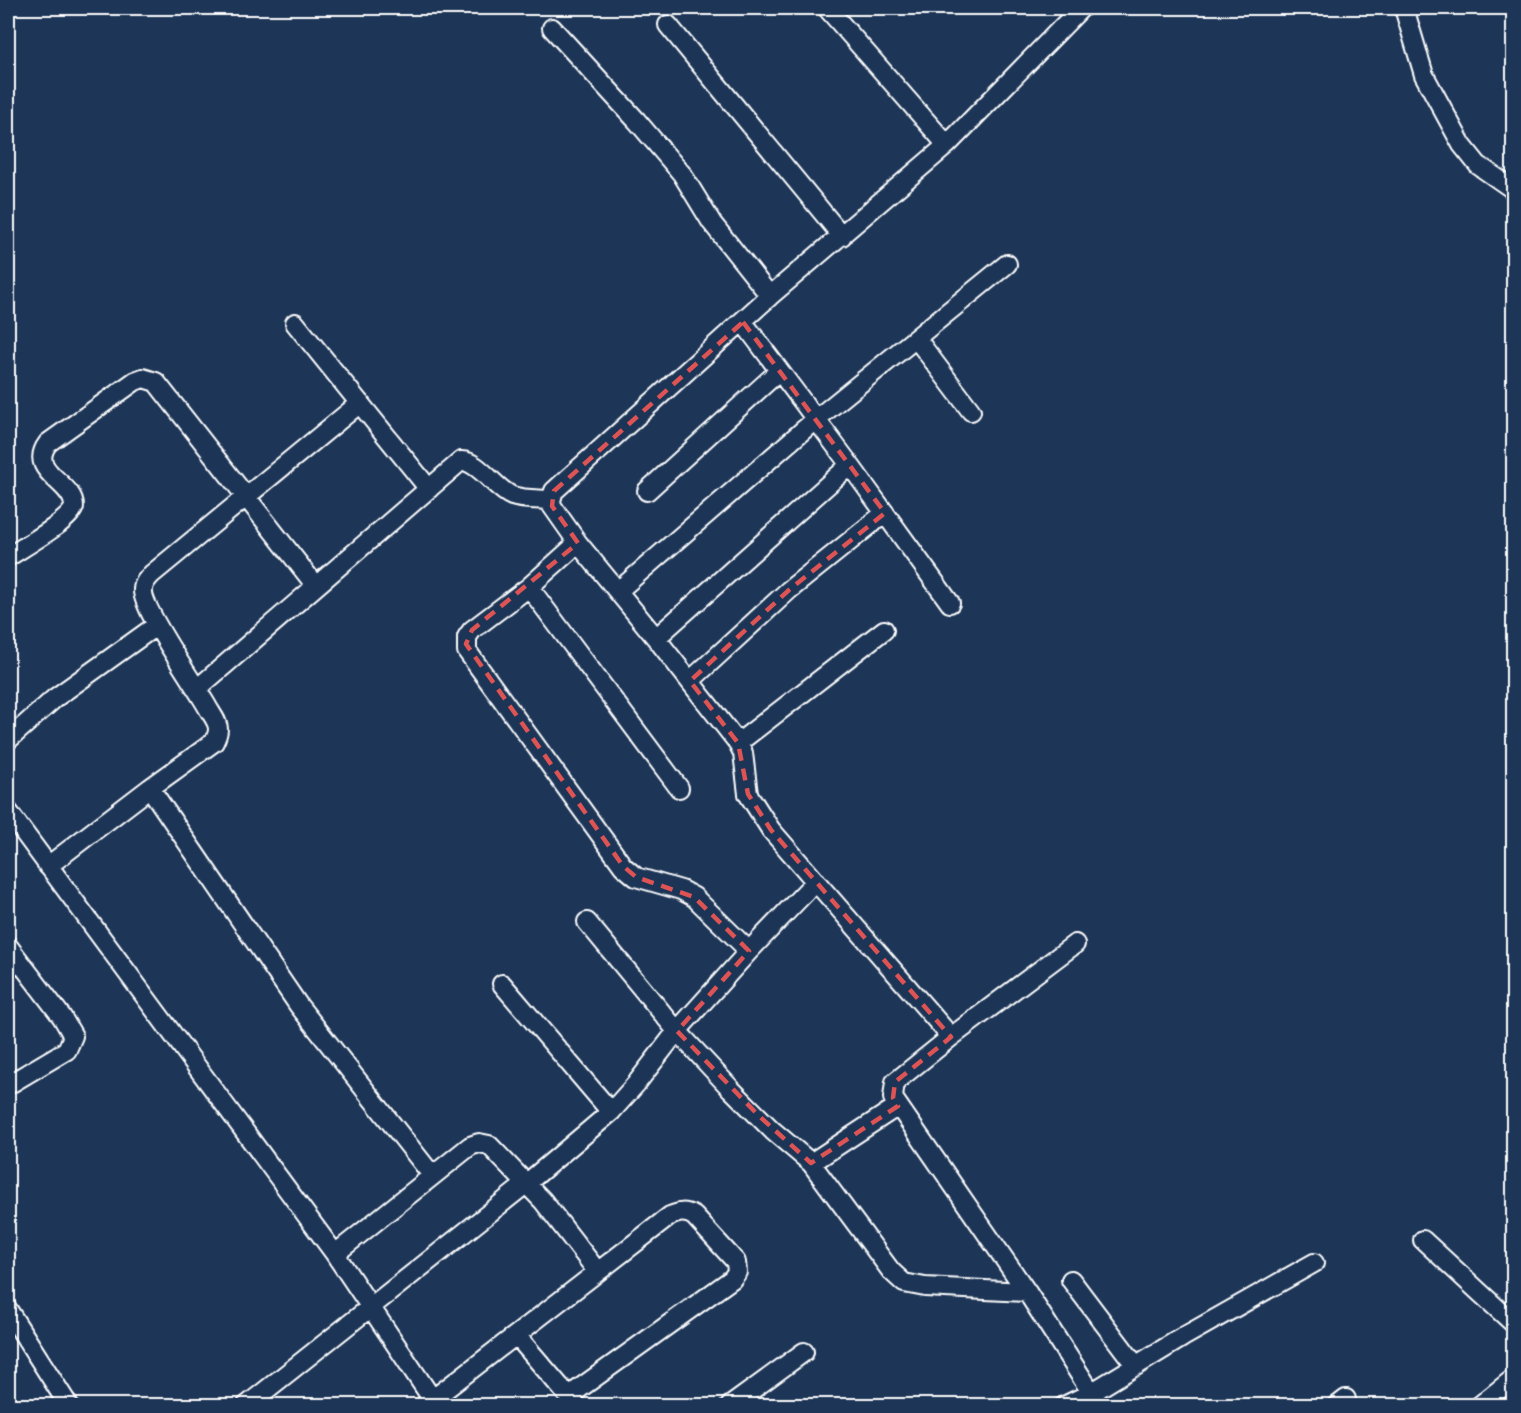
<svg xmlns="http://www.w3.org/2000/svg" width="1521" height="1413" font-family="Mynerve,sans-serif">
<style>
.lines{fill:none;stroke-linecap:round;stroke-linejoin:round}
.minor-casing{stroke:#fff;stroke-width:22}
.minor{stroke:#1d3557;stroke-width:18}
.marked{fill:none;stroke:#de5353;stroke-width:4.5;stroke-dasharray:12 8;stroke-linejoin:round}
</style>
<rect width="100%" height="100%" fill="#1d3557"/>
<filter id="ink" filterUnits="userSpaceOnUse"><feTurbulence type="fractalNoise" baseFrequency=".0167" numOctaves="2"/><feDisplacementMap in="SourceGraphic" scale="12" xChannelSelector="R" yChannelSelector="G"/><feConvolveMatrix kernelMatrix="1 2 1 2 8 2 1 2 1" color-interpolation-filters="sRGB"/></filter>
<g filter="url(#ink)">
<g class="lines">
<g class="minor-casing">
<path id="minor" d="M827,8L947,145
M1081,8L947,145L770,296L554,491L551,500L552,506L578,543L656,638L738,743L743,753L748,794L771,830L951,1037L895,1082L893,1098L1027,1292L1100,1406
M1404,8L1424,75L1462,145L1478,165L1514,190
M668,25L842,236
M552,28L637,121L682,174L712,223L770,296
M743,322L850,465L950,603
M295,323L429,489
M916,338L971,411
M647,491L779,371
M578,543L529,587L472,630L467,637V651L623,866L636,877L681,890L694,897L749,951
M8,557C20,549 74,519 74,506C74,482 26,472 48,443L135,381L143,378L156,382L316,586
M529,587L679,788
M618,591L815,420L1007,264
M656,638L850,465
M690,681L789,590L885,513
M198,688L461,461C478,460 495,489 512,496C524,500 538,499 551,500
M8,740L55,698L157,625
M738,743L884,630
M150,788L299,1006L432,1175
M8,811L335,1254L437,1406
M48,866L150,788L214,742C216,738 218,734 218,729C218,722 212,715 208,708C196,686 141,608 143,590C143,583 148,578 152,574L360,403
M587,922L677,1031L731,1089L773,1131L811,1163L891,1271L904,1283L925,1287L1027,1292
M8,946L62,1017L73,1036L67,1050L8,1085
M502,984L611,1112
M951,1037L1075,944
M811,1163L898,1106
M1423,1240L1514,1324
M335,1254L470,1146L479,1143L489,1145L543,1201L597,1271
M1071,1280L1136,1366
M8,1310L69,1406
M516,1335L575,1404
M246,1406L527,1183L611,1112L636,1084L677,1031L749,951L816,881
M424,1406L670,1216C679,1212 685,1211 694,1216L736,1262L737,1272L732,1279L569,1396
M730,1406L804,1352
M1064,1406L1091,1393L1183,1337L1314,1263
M1337,1406L1346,1399
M1479,1406L1514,1378"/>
</g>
<use href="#minor" class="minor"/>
</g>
</g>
<path class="marked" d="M743,322L885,513L789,590L690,681L738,743L748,794L771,830L951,1037L895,1082L893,1098L898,1106L811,1163L758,1115L677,1031L749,951L694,897L636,877L623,866L466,644L472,630L578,543L552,506L554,491Z"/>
<rect width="1521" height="1413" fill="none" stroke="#1d3557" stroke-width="30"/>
<rect x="15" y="15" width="1491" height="1383" fill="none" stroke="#fff" stroke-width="2" filter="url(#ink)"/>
</svg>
